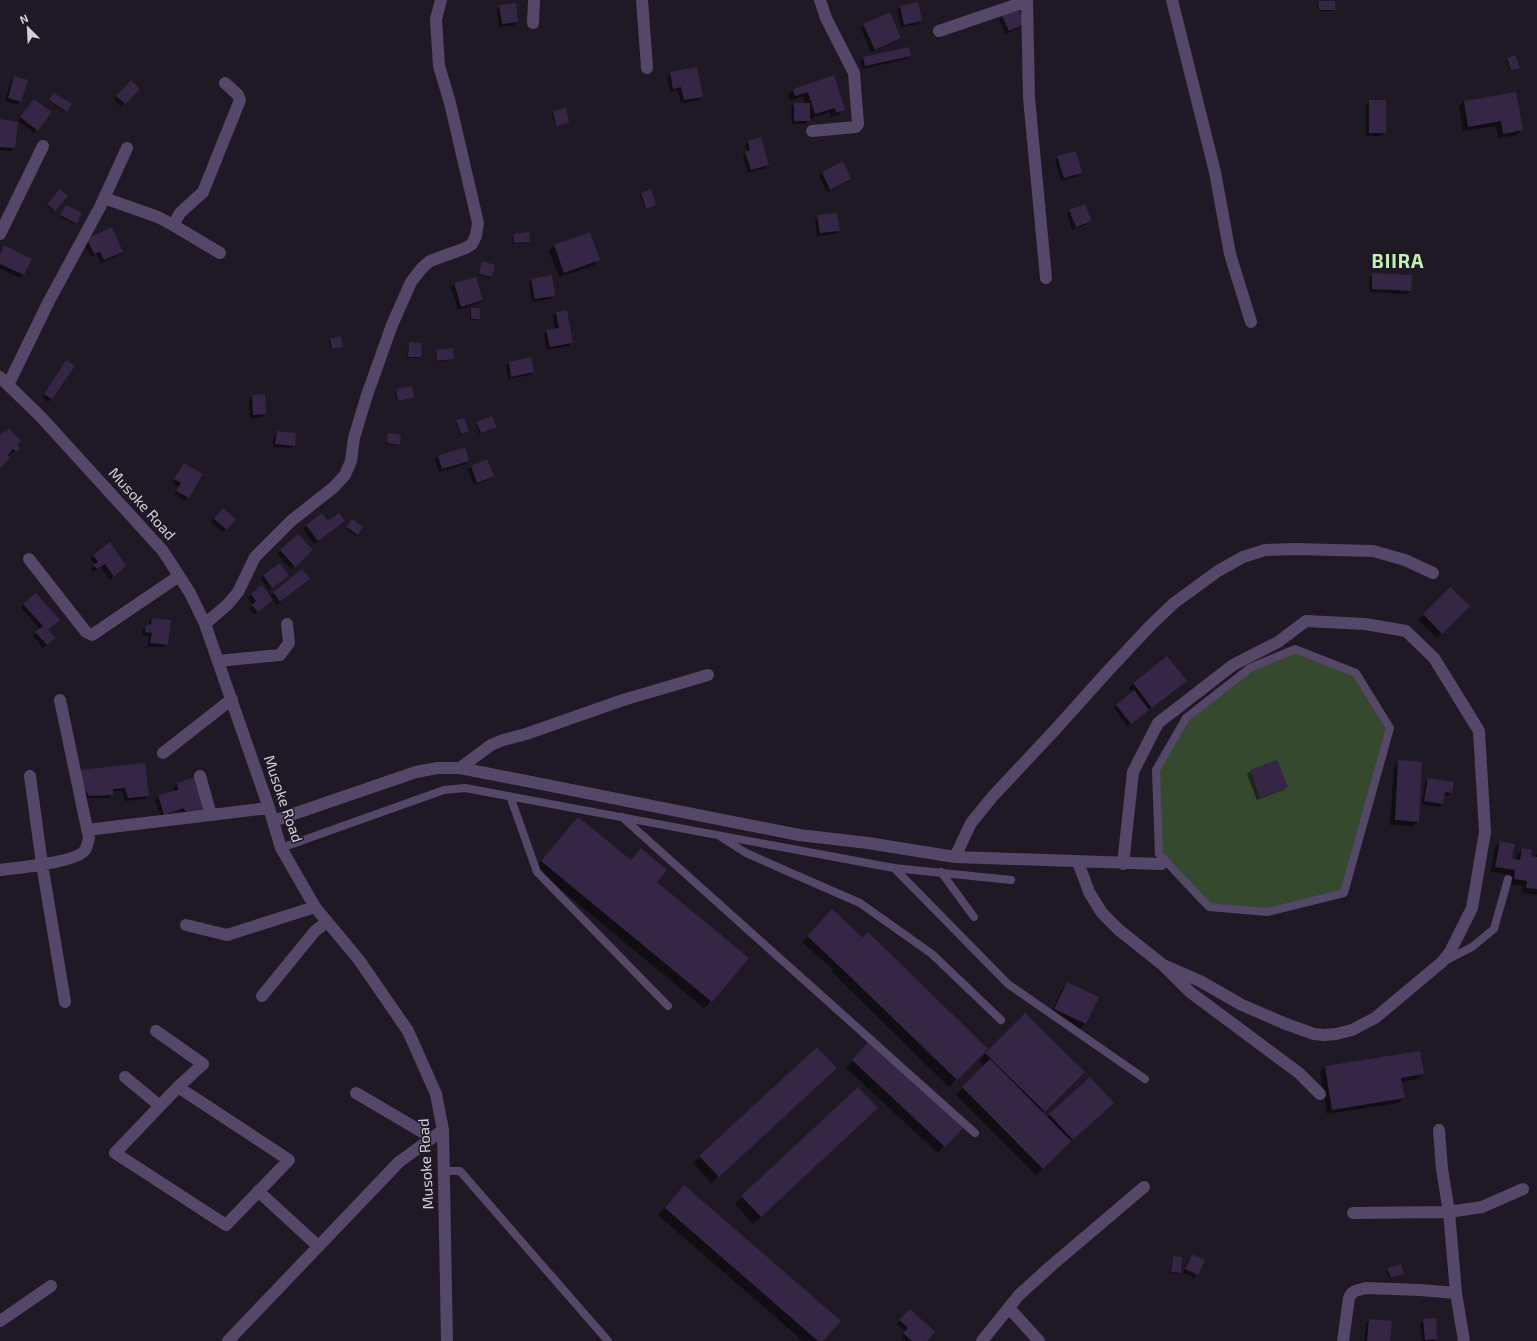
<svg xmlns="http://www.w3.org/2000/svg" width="1537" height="1341" font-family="'Exo 2',sans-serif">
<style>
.green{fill:#34492d}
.shadow{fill:#0007}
.building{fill:#352646}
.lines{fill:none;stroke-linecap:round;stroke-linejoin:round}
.lane{stroke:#554767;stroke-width:8}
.street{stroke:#554767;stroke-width:12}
.labels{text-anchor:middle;stroke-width:3;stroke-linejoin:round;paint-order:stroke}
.street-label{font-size:15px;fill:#d4d0d9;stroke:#1e1925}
.district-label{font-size:19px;font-weight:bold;letter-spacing:1px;fill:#c2f3b2;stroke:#1e1925}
</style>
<rect width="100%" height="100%" fill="#1e1925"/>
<path class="green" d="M1295,649L1356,673L1390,728L1344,893L1267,912L1209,907L1159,854L1156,770L1186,718L1250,668Z"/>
<path class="shadow" d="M1319,2L1334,10L1333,11H1318L1317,4Z
M500,6L517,22L514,25L499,27L497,10Z
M901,7L921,21L918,24L901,27L897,10Z
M1002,17L1024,23L1021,27L1006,34L999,20Z
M864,25L900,38L897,41L871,52L861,28Z
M910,55L907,59L862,69L860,62L864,58Z
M1508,59L1518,67L1510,70L1506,60Z
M696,68L702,97L699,100L681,103L678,90L670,92L667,77L670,73Z
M833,76L844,109L839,115L831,117L830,112L809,119L806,124H792L791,107L795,104H805L803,96L790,101L788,95L793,89Z
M15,77L20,101L17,105L5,101L11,80Z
M131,82L138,89L121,107L114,99Z
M53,95L66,111L65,112L49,101Z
M1370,101L1385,133L1381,136H1366V105Z
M1464,101L1522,130L1516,135L1498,138L1496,126L1463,131L1459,107Z
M30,104L38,130L34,133L18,121Z
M554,112L568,123L555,126L552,113Z
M0,120L17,122L14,148L11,151L0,150Z
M748,142L768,165L765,168L748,173L743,156L747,152L745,145Z
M1058,157L1081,173L1078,176L1061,181L1055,160Z
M842,163L850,179L847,182L827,192L819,176L822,173Z
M60,190L67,196L53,211L46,205Z
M641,193L655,205L645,209L640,195Z
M65,207L76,223L75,224L60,217Z
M1070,211L1091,221L1087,224L1072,230L1067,214Z
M818,216L839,231L835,234L817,236L815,220Z
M589,233L599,259L594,265L559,277L549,251L554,246Z
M514,235L529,241L528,243L513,244L512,236Z
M88,240L122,252L119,255L101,263L97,254L91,257L84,243Z
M4,246L31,259L24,275L20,278L0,268V252Z
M482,263L491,277L490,278L478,275Z
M1373,274L1410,291L1407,294L1369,292L1370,277Z
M475,278L482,300L479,303L458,310L451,287L454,284Z
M532,279L554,296L551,299L532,302L529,283Z
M472,309L479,318L477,320H470V311Z
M566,311L572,342L569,346L547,350L544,334L547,331L555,329L553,316L556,313Z
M330,340L342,347L331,350L329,341Z
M409,343L421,344L420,357L419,358H407L408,345Z
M436,351L453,359L451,360L436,362L435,352Z
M530,358L533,372L530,375L508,379L506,366L509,363Z
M63,365L52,398L48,402L42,397Z
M397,390L413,398L397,402L396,391Z
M264,395L265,413L262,417L250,418L249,399L252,396Z
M457,421L468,431L467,432L460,435L456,422Z
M477,423L496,427L479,434L476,424Z
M277,432L294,445L291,448L273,447L274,436Z
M389,434L399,444L398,445L386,444Z
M0,437L19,448L12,454L10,451L6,455L0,467Z
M464,449L468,461L465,464L439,472L435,460L438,457Z
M472,467L493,476L489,479L474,485L468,470Z
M181,468L202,475L185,501L174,494L178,487L172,483Z
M223,509L226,529L223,532L211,522Z
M344,521L314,544L303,529L307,526Z
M350,522L362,528L356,536L346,529Z
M298,535L312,550L291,569L277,554Z
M110,544L124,566L110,580L101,567L93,572L91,569L95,565L90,559Z
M302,570L306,582L277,605L272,599L254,614L249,609L253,605L248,598L251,595L262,587L270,596Z
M264,575L288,576L269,590L261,579Z
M1450,588L1468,606L1437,638L1418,620Z
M24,604L47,630L51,641L43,648L33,636L40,629L21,608Z
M152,619L167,644L164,647L148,646L149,636L142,635L143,629L149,626V622Z
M1185,681L1127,726L1114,708L1132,693L1129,688L1134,683Z
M1399,761L1418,821L1413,826L1390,825L1394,767Z
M80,771L148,795L145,799L125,801L122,791H112V794L109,798H86Z
M1251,771L1286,787L1283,790L1257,800L1247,774Z
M1429,779L1451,792L1448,796L1443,795L1442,804L1438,807L1422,804L1425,782Z
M177,784L204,812L184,817L180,810L161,817L155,800L159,796L175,792L174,787Z
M578,818L655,882L711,1001L704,1008L535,868Z
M1500,842L1511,860L1516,861L1517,855L1522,850L1530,857L1535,858L1537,853V895L1522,893L1523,886L1509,884L1510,875L1491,872L1495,847Z
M827,915L860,937L836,963L837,965L868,933L987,1049L949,1087L831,971L833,969L802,942Z
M1067,983L1086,1023L1080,1029L1050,1015L1062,989Z
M1025,1014L1083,1072L1042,1113L1047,1118L1090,1078L1107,1108L1067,1144L1036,1175L956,1095L984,1066L979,1060Z
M863,1049L945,1146L938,1153L846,1068Z
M1325,1067L1422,1074L1417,1079L1401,1082L1404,1098L1398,1103L1327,1114L1320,1072Z
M829,1075L711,1183L693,1163L700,1157Z
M869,1115L753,1224L735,1204L742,1197Z
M677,1194L822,1341H803L658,1215Z
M1193,1255L1197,1274L1194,1278L1183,1273L1189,1258Z
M1173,1257L1180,1272L1178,1274L1170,1273Z
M1388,1269L1402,1275L1390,1279L1387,1271Z
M910,1310L926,1341H905L901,1337L906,1332L897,1324Z
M1369,1320L1389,1341H1364L1366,1323Z
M1424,1320L1436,1338L1434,1341H1422L1420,1324Z"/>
<path class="building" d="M1318,1H1335V10H1319Z
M918,2L922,21L904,25L900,6Z
M516,3L518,22L502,24L499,5Z
M1018,8L1025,24L1009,31L1002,16Z
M890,12L901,38L875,50L863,24Z
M909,47L911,56L865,66L863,57Z
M1515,55L1520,68L1511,70L1507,58Z
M697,67L703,97L684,100L681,87L673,89L670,72Z
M834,75L845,110L836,113L835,108L815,114L808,92L795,96L793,89Z
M14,76L28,80L21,102L8,98Z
M131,80L140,89L125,104L116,96Z
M1516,92L1523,130L1503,134L1501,121L1468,127L1464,101Z
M54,93L72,104L67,112L49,100Z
M34,99L52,112L38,131L20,117Z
M1369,100H1386V133H1369Z
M794,103H810V121H794Z
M566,108L569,123L556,126L553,111Z
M0,119L18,122L15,148L0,147Z
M761,137L769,165L751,170L745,152L750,150L748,141Z
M1076,151L1082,173L1064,178L1057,156Z
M843,161L851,179L830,190L822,172Z
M60,189L68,196L55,211L47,204Z
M651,189L656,205L646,209L641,193Z
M1085,204L1092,221L1076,227L1069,210Z
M66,205L82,213L77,224L60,215Z
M837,213L840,231L820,233L817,215Z
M112,227L123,252L104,260L100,252L94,254L87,239Z
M529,232L530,242L514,243L513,234Z
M590,232L600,260L564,273L554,245Z
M4,245L32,259L24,275L0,264V254Z
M482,261L495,265L492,277L479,274Z
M1372,273L1412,275L1411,291L1372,289Z
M552,275L555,296L535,299L531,279Z
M476,277L483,300L461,307L454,283Z
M471,308H480V319H471Z
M567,310L573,343L550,347L546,330L559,328L556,312Z
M341,336L343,347L332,349L330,339Z
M409,342L422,343L421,357H408Z
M453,348L454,359L437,361L436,350Z
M531,357L534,372L511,377L509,362Z
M66,360L75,366L52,399L44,394Z
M412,386L414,398L398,401L396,389Z
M265,394L266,414L253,415L252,395Z
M492,416L497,427L481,433L476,422Z
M464,418L469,431L461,434L456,420Z
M9,429L21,441L17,445L20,448L16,452L13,449L7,455L10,458L0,468V435L4,431L5,433Z
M277,431L296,433L295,446L275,444Z
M388,433L401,435L400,445L387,443Z
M465,447L469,461L442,469L438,456Z
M487,459L494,476L477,483L471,466Z
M184,463L203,474L189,498L176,491L181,483L174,479Z
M223,508L236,519L227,530L214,519Z
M322,513L328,521L339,513L345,521L318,541L306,525Z
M352,519L363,527L358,535L346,527Z
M298,534L313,550L295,567L280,550Z
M110,542L126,566L114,577L105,564L97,569L93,565L98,562L93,555Z
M280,563L289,576L272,588L263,575Z
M302,569L310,579L280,602L273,592Z
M262,585L273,600L258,612L252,605L256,601L251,594Z
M1450,587L1470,606L1442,634L1423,614Z
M36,593L60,620L48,630L56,638L47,645L35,632L43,626L23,604Z
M152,618L171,620L168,645L150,643L152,633L145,632L146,625L151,624Z
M1167,656L1187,681L1152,708L1133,683Z
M1134,690L1149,710L1131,724L1116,705Z
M1277,760L1288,787L1260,798L1250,770Z
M1398,760L1422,762L1419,822L1395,820Z
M145,763L149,796L128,798L125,788L113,789V795L89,796L82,785L80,770Z
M195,777L205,812L188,814L183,808L164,815L158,795L178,790L177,783Z
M1428,778L1454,782L1452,793L1445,792L1443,804L1424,801Z
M578,817L631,860L641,848L667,870L657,882L749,958L712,1002L541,861Z
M1500,841L1515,844L1512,859L1520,860L1522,848L1532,850L1531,856L1537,857V889L1526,888L1527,881L1514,879L1515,870L1495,867Z
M832,909L862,937L850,950L868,932L988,1049L957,1080L837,964L807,936Z
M1067,982L1099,997L1086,1024L1054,1009Z
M1025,1013L1085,1072L1045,1112L985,1053Z
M870,1040L964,1127L945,1147L852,1060Z
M817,1047L837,1068L719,1177L699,1156Z
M1420,1051L1424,1074L1401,1078L1405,1098L1332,1110L1325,1066Z
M990,1059L1071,1141L1043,1169L962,1087Z
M1090,1077L1114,1103L1073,1140L1049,1114Z
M858,1087L878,1108L761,1217L741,1196Z
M684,1185L841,1321L823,1341H818L665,1208Z
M1192,1254L1205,1260L1198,1275L1185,1269Z
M1173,1256L1182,1257L1181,1273L1171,1272Z
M1401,1264L1404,1274L1391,1278L1387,1268Z
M910,1309L935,1332L927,1341H912L903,1333L908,1328L899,1320Z
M1436,1318L1437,1339L1425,1340L1423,1319Z
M1369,1319L1392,1321L1390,1341H1367Z"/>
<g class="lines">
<path class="lane" d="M1295,649L1356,673L1390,728L1344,893L1267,912L1209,907L1159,854L1156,770L1186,718L1250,668Z
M510,796L537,872L668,1006
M622,817L975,1133
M721,837L746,853L860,903L932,954L1001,1020
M281,848L444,790L465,788L894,868L1011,880
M894,868L1008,984L1145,1079
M941,872L974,917
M1445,961L1472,947L1494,929L1508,879
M445,1171H460L608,1341"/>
<path class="street" d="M642,0L647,68
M1027,0L1029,98L1046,278
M1172,0L1215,172L1230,254L1251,322
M533,23L534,0
M939,31L1027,1
M812,131L856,127L858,124L854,73L826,18L820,0
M104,198L158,217L173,225L180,213L203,192L240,100L238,95L225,83
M173,225L220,253
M0,234L43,146
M0,377L41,417L163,551L190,593L205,624L269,808L281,848L315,907L359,960L408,1031L436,1094L443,1130L447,1341
M8,385L49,301L100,207L127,148
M29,559L86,632L92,635L179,576
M205,624L228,604L238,592L255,557L291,521L334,487L345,475L351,461L354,438L367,395L392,325L411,282L422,268L430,261L466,248L472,244L476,236L478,223L450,103L439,66L436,19L441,0
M218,661L280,655L289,643L287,624
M163,753L232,699
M460,768L491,745L503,740L526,734L623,700L708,675
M30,776L42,864L65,1002
M200,776L211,815
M273,821L416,772L437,768H460L799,835L868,843L955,857L1161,864
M87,830L269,808
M955,857L971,823L993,796L1054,731L1106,673L1150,626L1174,603L1218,571L1243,557L1265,550L1296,549L1373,551L1405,560L1433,573
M1078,862L1089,892L1102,913L1119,930L1163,965L1190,992L1299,1073L1320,1094
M1123,864L1133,772L1158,723L1233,665L1278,642L1306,621L1365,624L1406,631L1434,658L1479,731L1485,832L1472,908L1450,952L1442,962L1375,1018L1352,1030L1336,1034L1324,1035L1314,1034L1286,1024L1242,1005L1200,981L1163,965
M0,870C16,868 78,862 85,850C87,847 88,842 89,838L60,700
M186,925L227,935L315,907
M262,996L315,931L327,922
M156,1031L203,1064L178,1087L115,1153L226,1225L289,1160L178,1087
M125,1077L160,1106
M356,1093L424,1133L431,1139
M1439,1130L1442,1169L1449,1212L1456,1293L1464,1341
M258,1191L318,1246
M1353,1213L1449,1212L1482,1207L1523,1189
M1009,1308L1039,1341
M0,1321L51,1286
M228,1341L399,1162L443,1130
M982,1341L1019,1295L1051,1266L1144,1187
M1343,1341L1349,1298L1351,1294L1355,1291L1366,1288L1420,1290L1456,1293"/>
</g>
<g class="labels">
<g class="street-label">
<text transform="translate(142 504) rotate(48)" y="5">Musoke Road</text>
<text transform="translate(283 799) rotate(71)" y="5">Musoke Road</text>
<text transform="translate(426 1164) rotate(-93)" y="5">Musoke Road</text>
</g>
<g class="district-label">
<text x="1398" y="268">BIIRA</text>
</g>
</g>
<g transform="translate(28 28) rotate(336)" stroke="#1e1925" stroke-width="3" paint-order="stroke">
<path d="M0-3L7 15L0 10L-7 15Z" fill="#d4d0d9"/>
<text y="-6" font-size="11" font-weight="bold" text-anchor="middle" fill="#d4d0d9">N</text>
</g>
</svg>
